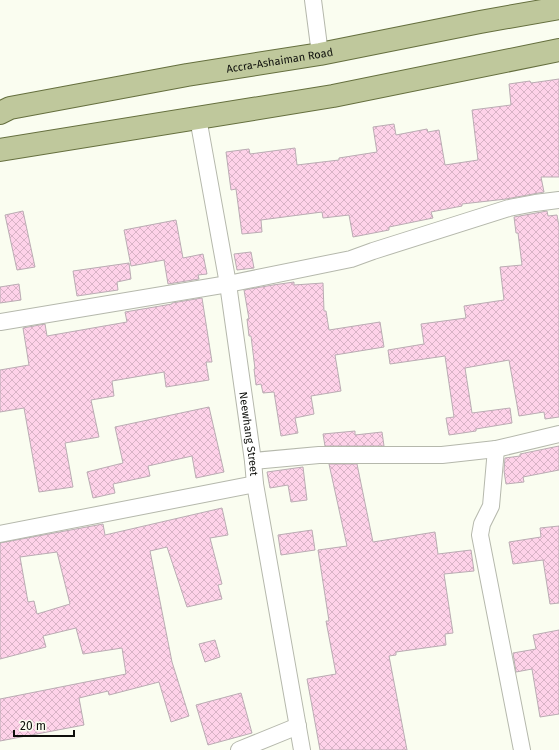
<svg xmlns="http://www.w3.org/2000/svg" width="559" height="750" font-family="'Fira Sans',sans-serif">
<style>
.building{fill:url(#building-cross-hatch);stroke:#baacb3;fill-rule:evenodd}
.lines{fill:none;stroke-linecap:round;stroke-linejoin:round}
.minor-casing{stroke:#b5b8ac;stroke-width:18}
.primary-casing{stroke:#656f3e;stroke-width:24}
.minor{stroke:#fff;stroke-width:16}
.primary{stroke:#bfc89c;stroke-width:22}
.labels{text-anchor:middle;stroke-width:3;stroke-linejoin:round;paint-order:stroke}
.street-label{font-size:11px;fill:#0e0f0b;stroke:#fafdf0}
</style>
<defs>
<pattern id="building-cross-hatch" width="8" height="8" patternUnits="userSpaceOnUse"><rect width="8" height="8" fill="#fed2e9"/><path d="M0 0l8 8M0 8l8-8" fill="none" stroke="#d8b3c6"/></pattern>
</defs>
<rect width="100%" height="100%" fill="#fafdf0"/>
<path class="building" d="M559,79V177H541L544,192L506,199L462,204V206L431,212L433,218L389,227V230L353,237L349,215L323,218L322,212L261,220L262,232L242,234L236,189L231,190L226,152L249,149L250,154L295,148L297,165L339,160V158L377,152L373,127L394,124L396,135L427,129L428,132L439,130L445,165L478,160L472,110L511,105L509,84L530,81L531,83Z
M23,211L35,267L17,270L5,215Z
M547,211L548,216L557,215L559,226V417L545,419L544,412L519,416L509,360L465,368L472,413L510,408L512,423L476,429V431L449,435L446,418L454,417L445,356L390,364L388,350L424,344L421,324L466,318L464,306L504,300L500,267L522,265L518,233H516L514,217Z
M176,220L183,258L203,254L207,274L198,275L199,279L168,284L164,260L131,266L124,230Z
M251,252L254,268L237,270L234,254Z
M129,263L131,279L117,282L118,290L77,296L73,271Z
M294,282V285L323,283L324,311H326L329,330L380,322L384,347L335,355L341,391L311,396L314,414L295,418L298,433L281,436L274,392L263,393L261,384L256,385L254,369H255L251,336H249L247,319H249L244,290L273,285Z
M19,284L21,300L0,303V287Z
M202,298L212,362H206L209,380L166,387L164,372L112,381L114,396L91,400L99,437L65,443L73,487L39,492L24,408L0,412V370L29,365L23,328L45,324L47,336L127,322L125,312L172,304V303Z
M209,407L224,472L196,478L192,456L148,466L150,476L113,484L115,493L93,498L87,472L123,463L115,427Z
M355,431V435L382,432L384,446H325L323,434Z
M559,446V470L523,477L524,482L506,484L504,471L505,458L520,456V454Z
M329,464H357L373,542L435,532L438,554L471,550L474,571L444,574L453,633L445,634L446,645L396,652V655L389,656L407,750H320L312,706L307,679L336,674L326,621H329L318,550L347,546Z
M303,467L307,500L291,502L288,485L270,488L267,472Z
M222,508L228,535L210,538L222,584L218,585L222,599L187,607L167,547L150,551L172,662L189,716L171,722L159,682L109,695L108,691L79,698L84,725L0,741V699L126,674L122,648L83,654L76,628L43,636L46,647L0,659V543L103,524L105,535ZM57,552L70,604L37,614L34,601L28,602L20,557Z
M559,526V603L550,604L543,560L513,564L509,542L541,537L540,528Z
M312,530L315,550L281,555L278,535Z
M559,630V714L540,717L532,669L516,672L513,653L536,649L533,635Z
M215,640L220,657L205,662L199,644Z
M241,693L252,733L208,745L196,705Z"/>
<g class="lines">
<g class="minor-casing">
<g id="minor">
<path d="M313,0L320,54"/>
<path id="s1" d="M198,118L228,284L253,461L255,484L302,750"/>
<path d="M0,322L228,284L351,259L373,251L509,208L535,203L559,200"/>
<path d="M496,449L491,506L482,524L480,535L522,750"/>
<path d="M253,461L319,455H442L496,449L559,434"/>
<path d="M0,534L255,484"/>
<path d="M239,750L298,726"/>
</g>
</g>
<g class="primary-casing">
<g id="primary">
<path id="s2" d="M0,113L10,108L187,75L320,54L480,22L559,8"/>
<path d="M0,150L333,96L559,50"/>
</g>
</g>
<use href="#minor" class="minor"/>
<use href="#primary" class="primary"/>
</g>
<g class="labels">
<g class="street-label">
<text dy="4" stroke="none"><textPath href="#s2" startOffset="285">Accra-Ashaiman Road</textPath></text>
<text dy="4" stroke="none"><textPath href="#s1" startOffset="320">Neewhang Street</textPath></text>
</g>
</g>
<path d="M14 730v6h60v-6" fill="none" stroke="#0e0f0b" stroke-width="2"/>
<text x="20" y="730" font-size="12" fill="#0e0f0b" stroke="#fafdf0" stroke-width="3" paint-order="stroke">20 m</text>
</svg>
